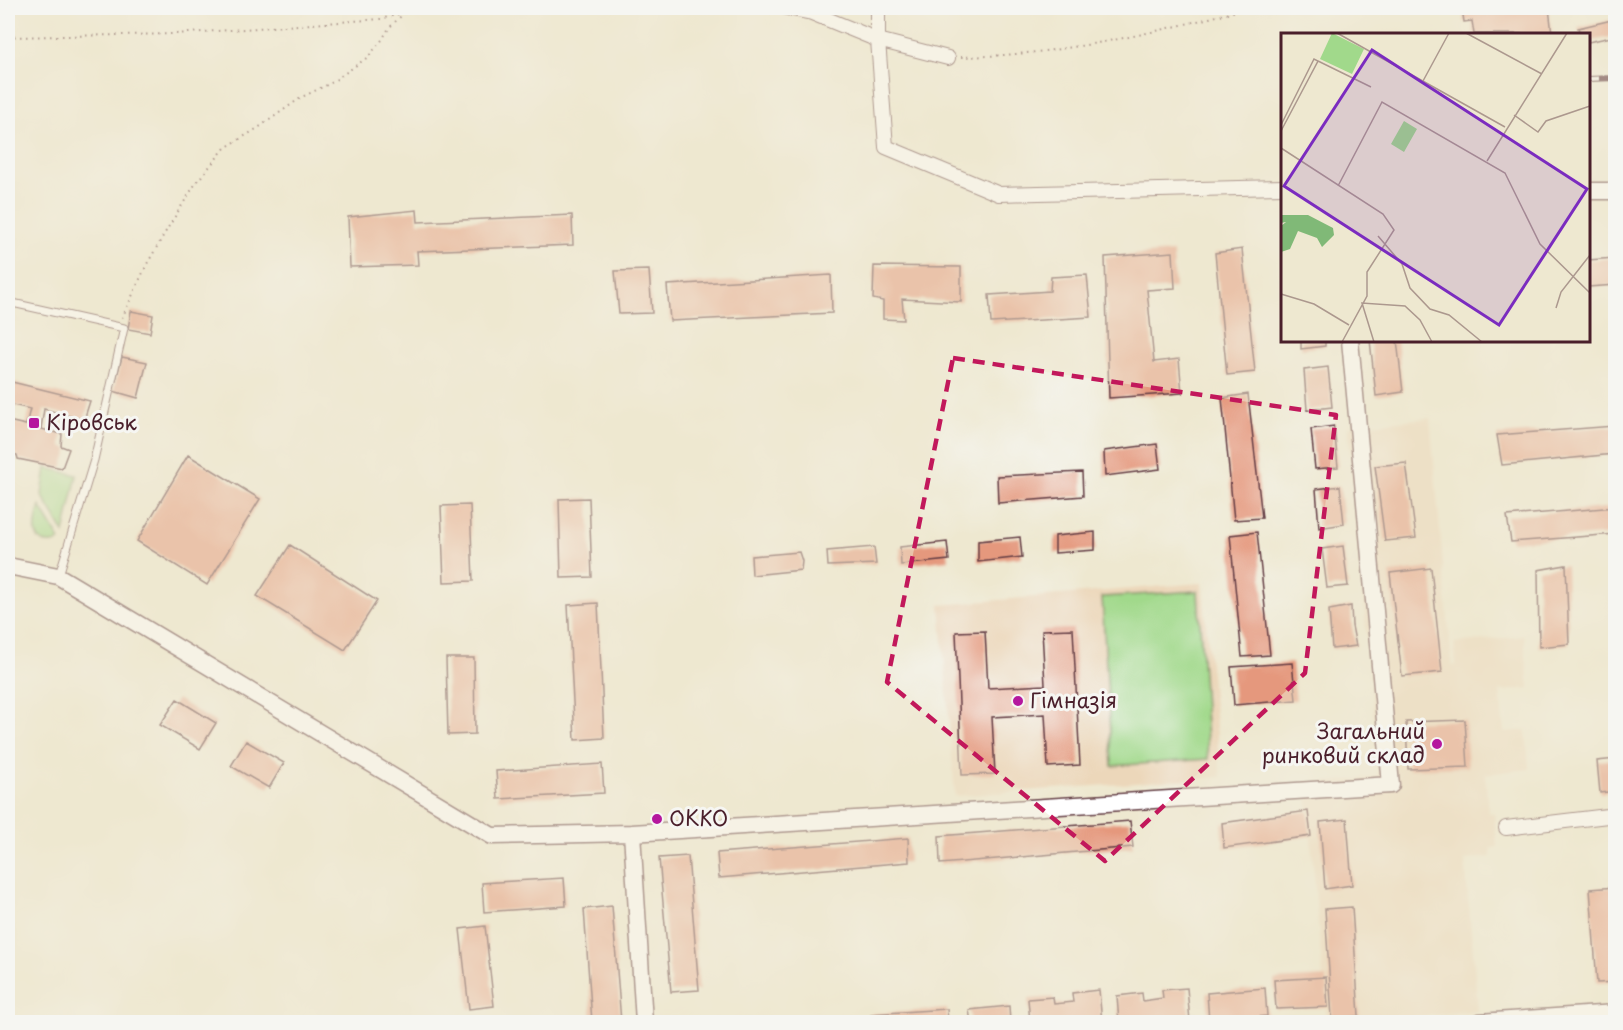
<svg xmlns="http://www.w3.org/2000/svg" width="1623" height="1030" font-family="'Playpen Sans',sans-serif">
<style>
.built{fill:#ecd7ba}
.green{fill:#a1d98b;stroke:#767c5b;stroke-width:1.5}
.building{fill:#e5987d}
.lines{fill:none;stroke-linecap:round;stroke-linejoin:round}
.service-casing{stroke:#633d44;stroke-width:9}
.minor-casing{stroke:#633d44;stroke-width:16}
.tertiary-casing{stroke:#633d44;stroke-width:19}
.path{stroke:#633d44;stroke-width:2;stroke-dasharray:1.5 4.5;stroke-linecap:butt}
.service{stroke:#fff;stroke-width:7}
.minor{stroke:#fff;stroke-width:14}
.tertiary{stroke:#fff;stroke-width:16}
.rail-casing{stroke:#4a1f2b;stroke-width:6}
.rail{stroke:#f6f6f2;stroke-width:4;stroke-dasharray:11;stroke-linecap:butt}
.marked{fill:none;stroke:#c2185b;stroke-width:4.5;stroke-dasharray:12 8;stroke-linejoin:round}
.poi-dot{fill:#b5179e;stroke:#f6f6f2;stroke-width:2}
.labels{text-anchor:middle;stroke-width:6;stroke-linejoin:round;paint-order:stroke}
.poi-label{font-size:21px;fill:#4a1f2b;stroke:#f6f6f2;text-anchor:start}
.inset-road{fill:none;stroke:#ac988e;stroke-width:1.5}
.view{fill:#7b2cbf;fill-opacity:0.15;stroke:#7b2cbf;stroke-width:3}
.inset-edge{fill:none;stroke:#4a1f2b;stroke-width:3}
</style>
<rect width="100%" height="100%" fill="#f6f6f2"/>
<filter id="ink" filterUnits="userSpaceOnUse"><feTurbulence type="fractalNoise" baseFrequency=".0167" numOctaves="2"/><feDisplacementMap in="SourceGraphic" scale="12" xChannelSelector="R" yChannelSelector="G"/><feConvolveMatrix kernelMatrix="1 2 1 2 8 2 1 2 1" color-interpolation-filters="sRGB"/></filter>
<filter id="wash" filterUnits="userSpaceOnUse"><feTurbulence type="fractalNoise" baseFrequency=".008" numOctaves="4" result="noise"/><feDisplacementMap in="SourceGraphic" scale="24" xChannelSelector="R" yChannelSelector="G"/><feGaussianBlur stdDeviation="1.35" result="paint"/><feColorMatrix in="noise" values="0 0 0 0 0 0 0 0 0 0 0 0 0 0 0 0 0 1.4 0 .05"/><feComposite in="paint" operator="in"/></filter>
<g filter="url(#wash)">
<rect width="100%" height="100%" fill="#eee8d0"/>
<path class="built" d="M1430,418L1452,666L1456,665L1454,643L1524,636L1529,688L1500,691L1504,732L1526,730L1529,769L1485,774L1488,813H1494L1497,847L1490,848L1491,857L1465,860L1478,1011L1352,1022H1327L1306,784L1379,777L1348,426Z
M1202,583L1221,777L955,796L940,605Z"/>
<path class="green" d="M46,468L77,475L64,533L42,495Z
M40,506L60,540C56,543 52,544 47,543C29,540 37,517 40,506Z
M1198,591L1208,759L1112,766L1102,597Z"/>
<g id="blocks">
<path class="building" d="M1462,8H1487L1488,14L1533,8H1549L1552,34H1474L1472,21L1464,22Z
M1616,19V36L1588,42V34H1580L1578,28Z
M417,210L418,222L572,215L573,245L417,251L418,265L350,267L348,217Z
M1242,249L1255,372L1227,375L1215,253Z
M1173,252L1175,288L1147,290L1154,362L1179,359L1182,393L1109,398L1105,257Z
M1615,258L1616,285L1588,287V260Z
M874,266L961,267V302L902,299L904,320L883,319V301L873,299Z
M649,270L652,313L619,314L615,271Z
M831,275L832,313L670,321L667,285Z
M1087,275L1091,317L991,323L989,295L1050,291L1051,277Z
M131,311L153,315L150,333L128,329Z
M1301,340H1325V346L1301,349Z
M1370,340H1397L1403,392L1376,396Z
M122,357L147,362L138,398L113,391Z
M1328,367L1332,407L1307,410L1304,370Z
M8,381L90,401L84,420L44,409L41,429L62,434L61,446L69,449L62,468L18,459L17,455L8,452V421L26,425L30,409L8,404Z
M1248,394L1262,518L1234,520L1222,398Z
M1334,426L1338,467L1315,469L1311,429Z
M1614,426V454L1502,465L1497,435Z
M1157,444L1160,469L1105,476L1104,451Z
M188,455L260,499L207,585L137,541Z
M1406,463L1416,538L1385,541L1375,466Z
M1082,472L1083,496L998,503L997,476Z
M1340,486L1344,524L1319,528L1316,489Z
M589,498L592,577L561,578L559,499Z
M470,505L473,581L444,582L441,506Z
M1616,507V534L1511,542L1507,516Z
M1095,532V550L1055,553V536Z
M1257,532L1270,655L1242,657L1230,535Z
M1020,537L1022,557L978,562V541Z
M947,542L949,560L901,565L900,547Z
M290,545L377,601L345,650L257,596Z
M1343,546L1348,586L1327,588L1322,549Z
M874,547L876,564L828,566L827,551Z
M799,552L802,561L801,570L752,575L751,556Z
M1566,565L1569,644L1539,647L1538,570Z
M1431,568L1442,672L1402,676L1390,573Z
M598,603L604,738L575,740L568,605Z
M1351,606L1352,626L1356,646L1332,649L1329,610Z
M1073,629L1080,765L1048,767L1045,714L992,717L995,774L962,775L956,632L985,631L988,688L1045,685L1042,630Z
M446,658H474L475,734L448,735Z
M1292,663L1296,700L1234,705L1231,667Z
M177,699L216,723L200,749L160,725Z
M1465,720L1468,767L1408,769L1406,722Z
M246,741L284,763L269,788L231,766Z
M1616,759V791L1600,793L1597,761Z
M602,764L604,793L498,799L496,771Z
M1308,811L1311,836L1224,848L1222,823Z
M1347,819L1352,885L1325,889L1320,822Z
M1130,821L1133,847L940,864L939,836Z
M908,838L909,862L719,878L717,853Z
M688,856L699,990L671,992L659,858Z
M564,878L566,906L484,912L482,883Z
M1616,887V982L1597,983L1590,889Z
M612,906L621,1022H592L584,909Z
M1352,907L1359,1016L1332,1018L1325,909Z
M485,926L494,1006L469,1009L460,929Z
M1326,977L1328,1007L1276,1009L1274,980Z
M1187,988L1190,1021L1173,1022H1119L1117,996L1142,993L1143,1001L1163,998L1162,990Z
M1265,988L1267,1016L1209,1021L1207,993Z
M1099,990L1102,1022H1030L1028,999L1053,997L1054,1004L1073,1002L1072,993Z
M1009,1006L1010,1022H971L969,1010Z
M947,1009L948,1022H872L871,1014Z"/>
</g>
</g>
<g filter="url(#ink)">
<use href="#blocks" fill-opacity="0" stroke="#633d44" stroke-width="1.5"/>
<g class="lines">
<g class="service-casing">
<path id="service" d="M8,302L124,328L94,460L59,575"/>
</g>
<g class="minor-casing">
<path id="minor" d="M787,8L812,13L878,40L948,58
M878,8V40L886,147L999,194L1282,187
M1506,828L1616,815"/>
</g>
<g class="tertiary-casing">
<path id="tertiary" d="M1588,191H1616
M8,566L58,576L492,836L632,833L1391,785L1350,340
M632,833L644,1022
M1479,1022L1616,1013"/>
</g>
<path class="path" d="M8,37L175,34L381,19L420,8
M961,57C1061,55 1151,34 1247,8
M122,318L147,264L169,226L196,183L225,148L258,128L302,97L331,83L368,57L382,40L389,28L405,12L406,8"/>
<use href="#service" class="service"/>
<use href="#minor" class="minor"/>
<use href="#tertiary" class="tertiary"/>
<g class="rail-casing">
<path id="rail" d="M1588,79L1616,78"/>
</g>
<use href="#rail" class="rail"/>
</g>
</g>
<path d="M0 0H1623V1030H0ZM953,358L1336,415L1305,673L1105,861L887,682Z" fill="#eee8d0" fill-opacity=".55" fill-rule="evenodd"/>
<path class="marked" d="M953,358L1336,415L1305,673L1105,861L887,682Z"/>
<g class="poi-dot">
<rect x="28" y="417" width="12" height="12" rx="3"/>
<circle cx="1018" cy="701" r="6"/>
<circle cx="1437" cy="744" r="6"/>
<circle cx="657" cy="819" r="6"/>
</g>
<g class="labels">
<g class="poi-label">
<text x="46" y="430">Кіровськ</text>
<text x="1030" y="708">Гімназія</text>
<text x="1425" y="739" text-anchor="end">Загальний<tspan x="1425" dy="24">ринковий склад</tspan></text>
<text x="669" y="826">ОККО</text>
</g>
</g>
<g transform="translate(1281 33)">
<rect width="309" height="309" fill="#eee8d0"/>
<path d="M51,0L83,16L71,41L39,26ZM123,88L136,96L123,119L110,111Z" fill="#a1d98b"/>
<path d="M0,182H27L52,195L53,202L41,214L36,205L17,198L9,216L0,219V193L5,189L0,190Z" fill="#80b977"/>
<path class="inset-road" d="M56,0L224,94M185,0L261,41M37,28L90,54M142,48L168,0M233,82L257,99L265,88L309,73M0,92L33,26L37,28L0,98M0,115L102,181L113,197L86,239V263L61,309M206,128L286,0M57,153L101,69L224,140L259,211L309,260M97,203L121,231L129,255L149,276L168,282L201,309M0,261L33,271L68,292M275,275L280,259L309,222M93,309L81,270L124,273L139,287L151,309"/>
<path class="view" d="M91,17L306,156L218,292L3,153Z"/>
<rect width="309" height="309" class="inset-edge"/>
</g>
<rect width="1623" height="1030" fill="none" stroke="#f6f6f2" stroke-width="30"/>
</svg>
